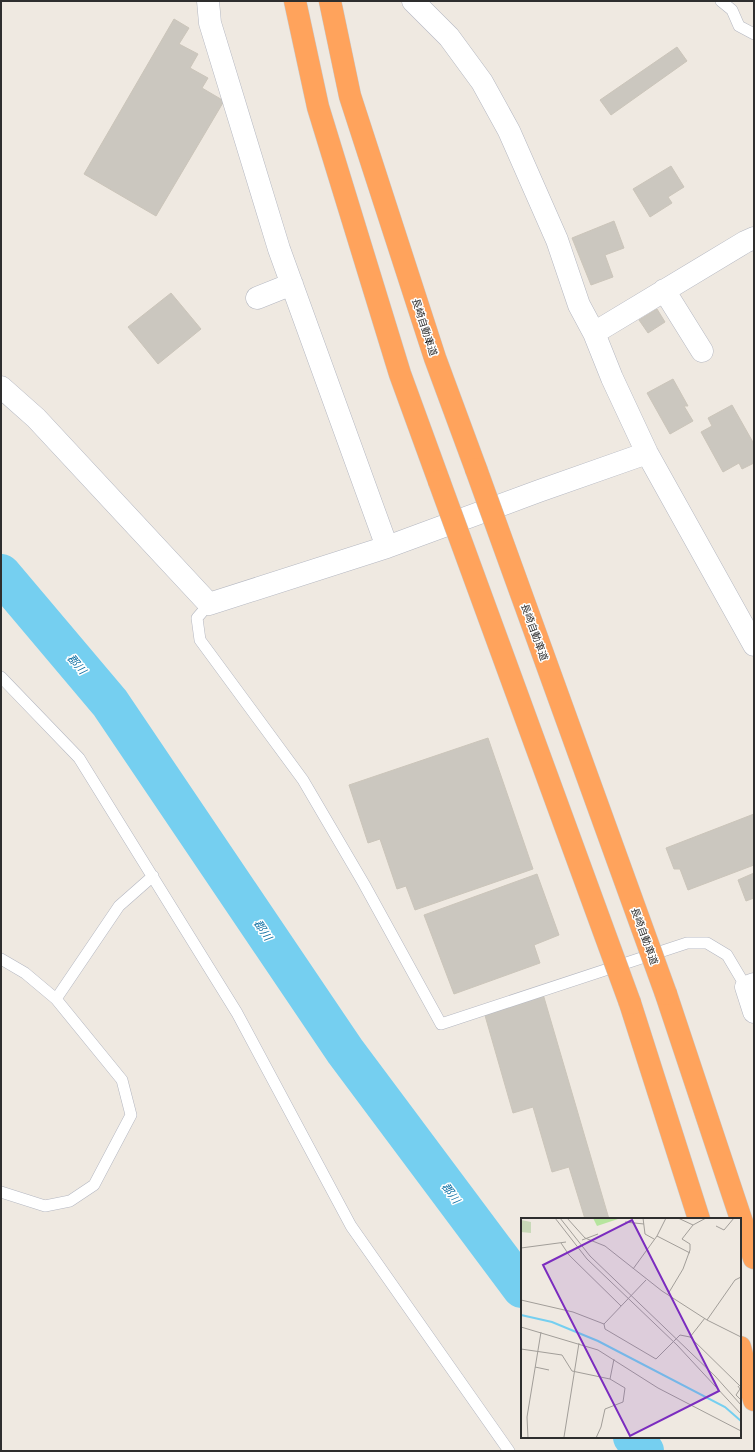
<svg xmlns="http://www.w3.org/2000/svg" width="755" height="1452" font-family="'IBM Plex Sans','Noto Sans JP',sans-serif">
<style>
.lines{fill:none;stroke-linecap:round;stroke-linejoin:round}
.river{stroke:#75cff0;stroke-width:40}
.building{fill:#cbc7bf;stroke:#cbc5ba}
.service-casing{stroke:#b4b7c1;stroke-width:12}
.minor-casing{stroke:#b4b7c1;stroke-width:23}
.motorway-casing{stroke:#c9c9c9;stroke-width:23}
.service{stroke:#fff;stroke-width:11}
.minor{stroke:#fff;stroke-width:22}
.motorway{stroke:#ffa35c;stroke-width:22}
.motorway-bridge-casing{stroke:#c9c9c9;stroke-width:23;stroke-linecap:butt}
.motorway-bridge{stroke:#ffa35c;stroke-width:22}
.labels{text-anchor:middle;stroke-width:3;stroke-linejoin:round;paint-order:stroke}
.street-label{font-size:10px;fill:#2e2e2e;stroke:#fff}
.water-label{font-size:11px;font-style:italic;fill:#0d6fa3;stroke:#fff}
.inset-river{fill:none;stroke:#75cff0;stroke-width:2}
.inset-road{fill:none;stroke:#a29e99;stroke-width:1}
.view{fill:#7b2cbf;fill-opacity:0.15;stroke:#7b2cbf;stroke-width:2}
.inset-edge{fill:none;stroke:#2e2e2e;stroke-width:2}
</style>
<rect width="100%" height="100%" fill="#efe9e1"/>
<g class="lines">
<path class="river" d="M1,574L110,703L345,1051L522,1288
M633,1437L644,1451"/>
</g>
<path class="building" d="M174,19L189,28L179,44L198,54L190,68L208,78L202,88L224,101L156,216L84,174Z
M677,47L687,61L611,115L600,100Z
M671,166L684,187L668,197L672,203L650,217L633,189Z
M614,221L624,248L605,255L613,277L591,285L572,238Z
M171,293L201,329L158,364L128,327Z
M657,309L665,322L648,333L639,320Z
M673,379L688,406H684L693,421L670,434L647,393Z
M732,405L754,444V463L742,469L739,463L723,472L701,432L712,426L708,418Z
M488,738L533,869L415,910L406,886L397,889L380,839L368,843L349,785Z
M754,814V865L688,890L680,869H674L666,848Z
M754,873V898L746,901L738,880Z
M537,874L559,935L534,945L540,963L454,994L424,915Z
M543,994L609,1219H585L569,1167L552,1172L533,1107L513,1113L484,1012Z"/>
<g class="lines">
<g class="service-casing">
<path id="service" d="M721,1L732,10L739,26L754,34
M209,604L197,618L200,640L303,780L364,884L441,1024L687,943H707L727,955L746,987
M1,677L79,758L237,1013L351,1226L509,1451
M1,959L25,973L56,999L122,1080L131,1115L94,1185L70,1201L45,1206L1,1192
M56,999L119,906L153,876"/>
</g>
<g class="minor-casing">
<path id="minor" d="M208,1L210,23L279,249L387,547
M413,1L449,37L482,82L509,131L557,240L579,305L594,333L612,378L647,453L754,645
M664,290L702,351
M257,298L292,284
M594,333L745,242L754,238
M1,387L36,418L209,604L387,547L539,491L647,453
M754,984L746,987L754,1012"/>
</g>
<g class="motorway-casing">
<path id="motorway" d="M295,1L318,107L400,374L439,481
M330,1L350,96L435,358L476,469
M666,994L754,1258
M630,1003L699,1219
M740,1347L754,1400"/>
</g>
<use href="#service" class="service"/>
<use href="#minor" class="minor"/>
<use href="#motorway" class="motorway"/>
<g class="motorway-bridge-casing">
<path id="motorway-bridge" d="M476,469L666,994
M439,481L630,1003"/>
</g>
<use href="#motorway-bridge" class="motorway-bridge"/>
</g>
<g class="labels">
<g class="street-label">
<text transform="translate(425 327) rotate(72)" y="4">長崎自動車道</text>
<text transform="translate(535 632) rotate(70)" y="4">長崎自動車道</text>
<text transform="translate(645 936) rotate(70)" y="4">長崎自動車道</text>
</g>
<g class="water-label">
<text transform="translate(77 664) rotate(50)" y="4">郡川</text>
<text transform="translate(263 930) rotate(56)" y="4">郡川</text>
<text transform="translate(451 1193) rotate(53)" y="4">郡川</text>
</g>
</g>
<g transform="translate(521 1218)">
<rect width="220" height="220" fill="#efe9e1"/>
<path d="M72,0H100L76,8Z" fill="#b6e59e"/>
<path d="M0,2L10,4V15L0,14Z" fill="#c8d9b8"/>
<path class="inset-river" d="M0,97L31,104L77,123L204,189L220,203"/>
<path class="inset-road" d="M34,0L66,41L156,127L220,196M39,0L69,38L194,158L220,187M46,0L64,20L84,28L141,73L186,102L220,119M122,0L124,16L133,21M157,0L172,7M104,4L123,6M195,8L203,12L213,0M136,18L169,35M61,22L77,16M40,25L48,37L100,88M0,30L45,24M112,51L136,18L145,0M147,76L162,51L169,32V26L161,21L172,7L185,0M0,82L52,94L83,106L125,62M184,100L169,119L220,169M186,102L214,62L220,59M83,106L84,111L135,141L159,117L169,119M0,109L77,132L137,170L220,213M0,131L41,137L51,153L89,161L104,170L102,184L84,191L80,209L75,220M14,149L28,152M89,161L93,141M217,168L219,171L215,177L220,182M43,219L58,125M7,220L6,199L20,114M8,220H49"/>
<path class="view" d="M111,2L198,173L109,218L22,47Z"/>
<rect width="220" height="220" class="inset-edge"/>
</g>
<rect width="755" height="1452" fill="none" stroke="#2e2e2e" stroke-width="4"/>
</svg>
